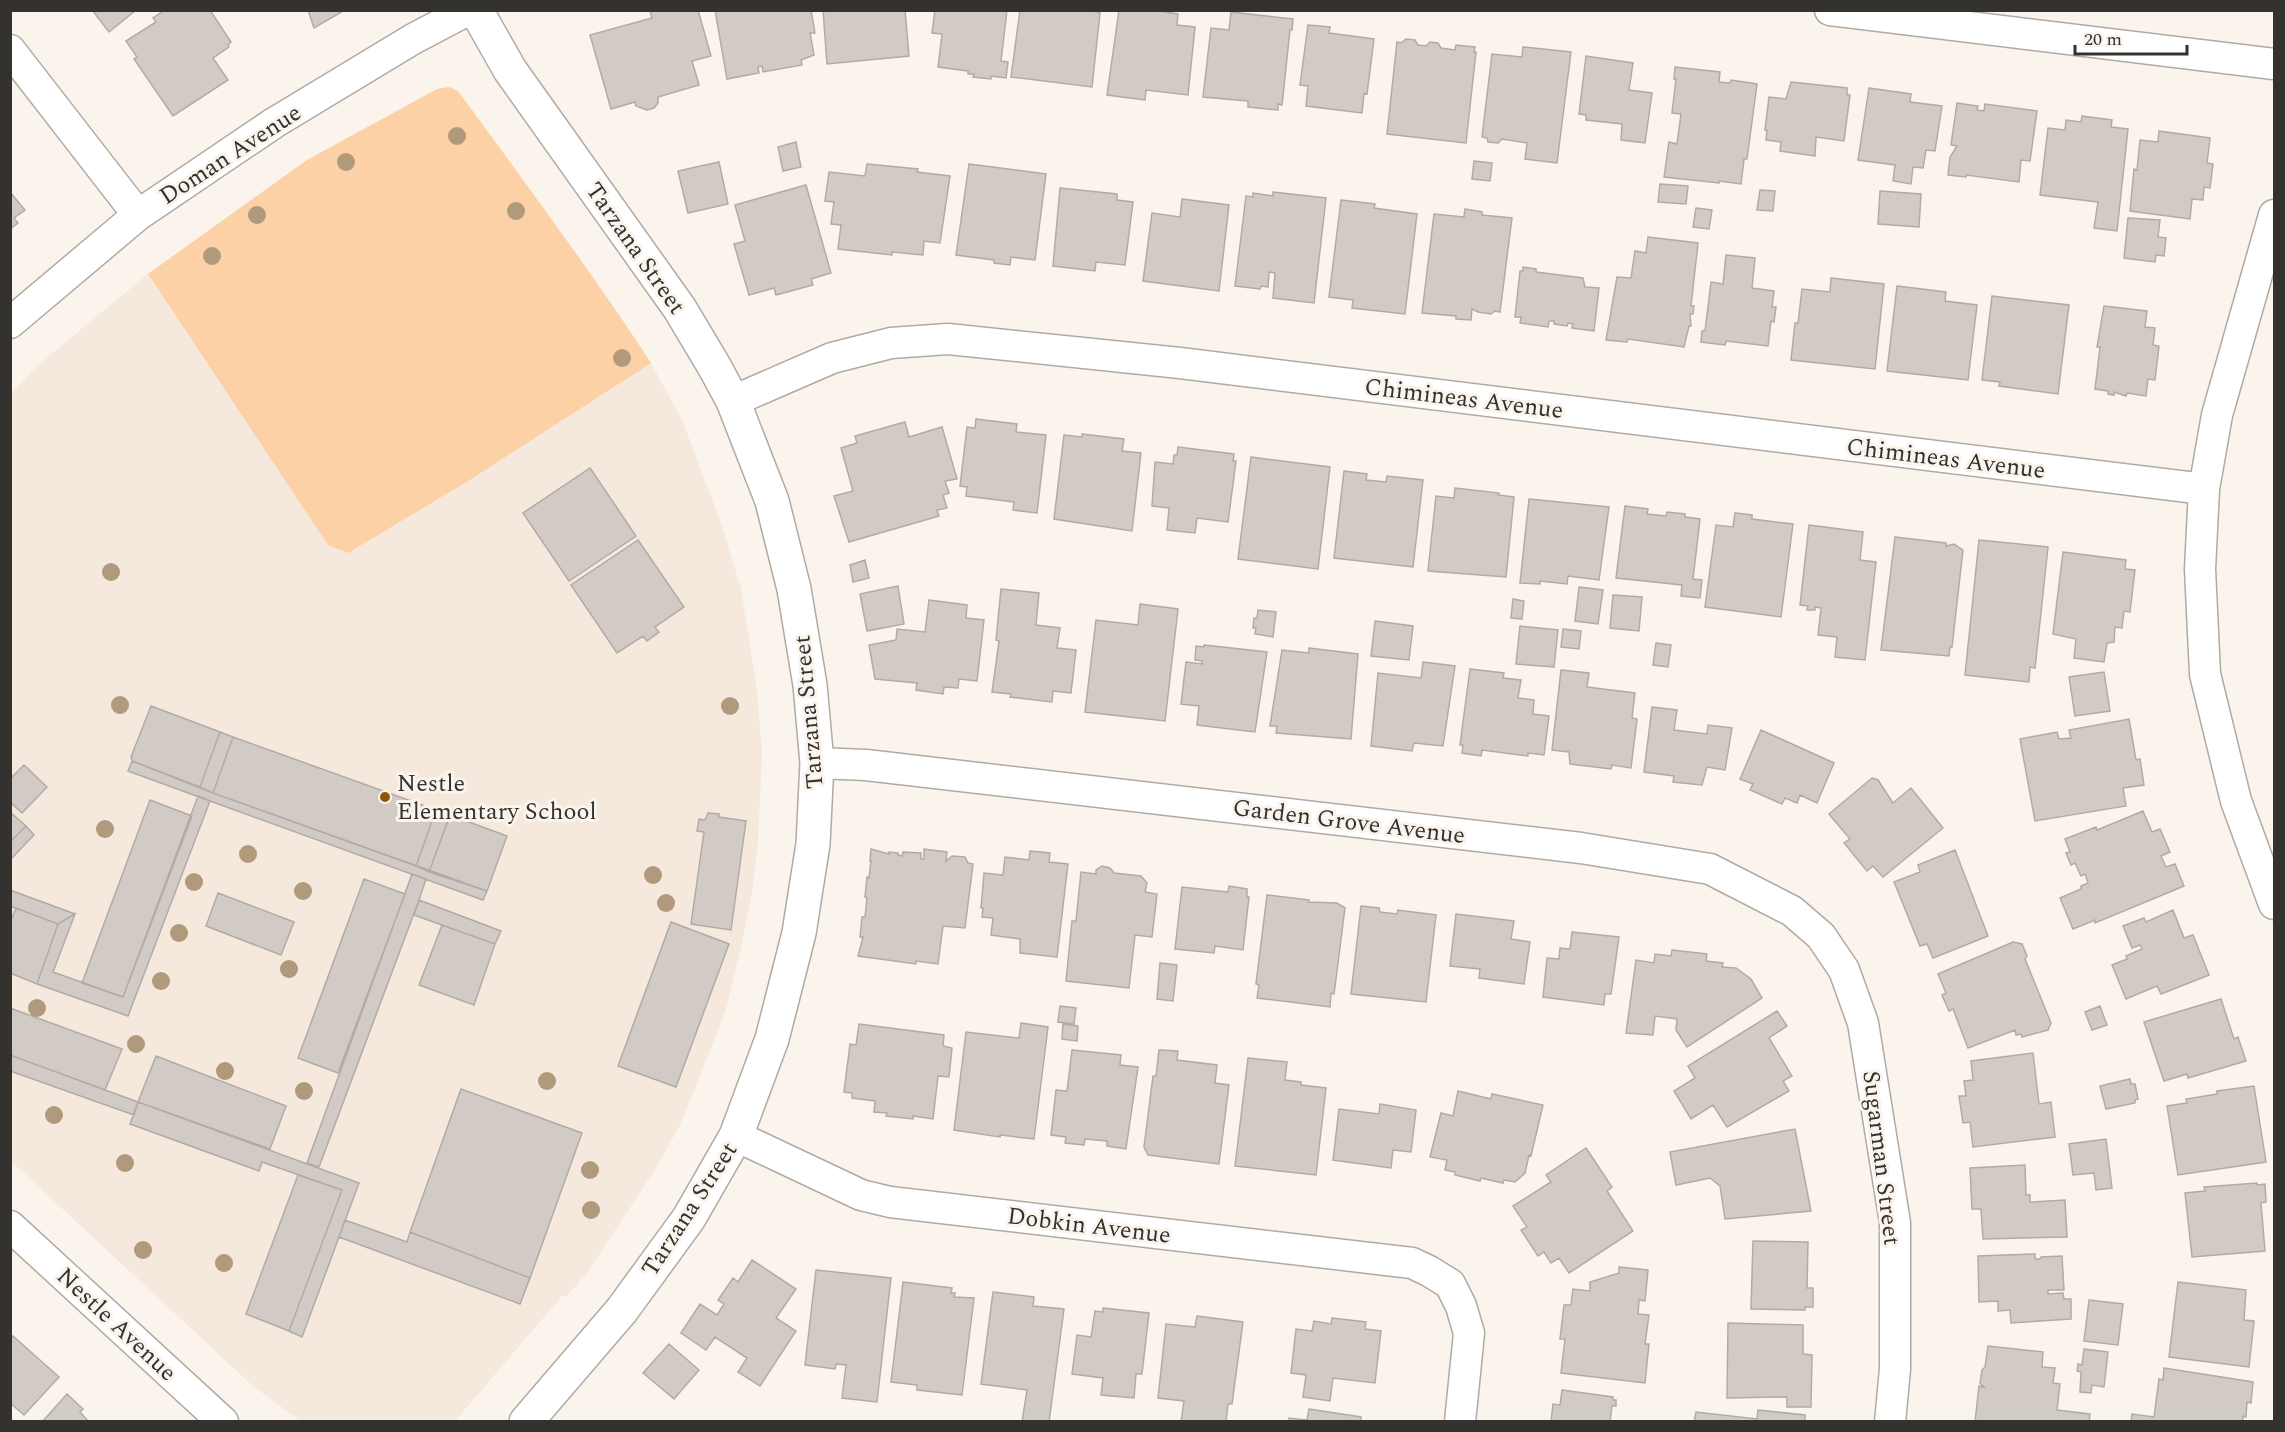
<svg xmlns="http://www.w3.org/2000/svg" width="2285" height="1432" font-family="Spectral,serif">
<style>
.built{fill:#f5e8dc}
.green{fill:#fcd1a5}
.building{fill:#d2cbc5;stroke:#b1aba6;stroke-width:1.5}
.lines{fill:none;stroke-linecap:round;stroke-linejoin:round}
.street-casing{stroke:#b0aaa4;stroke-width:33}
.secondary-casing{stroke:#b0aaa4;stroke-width:36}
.street{stroke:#fff;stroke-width:30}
.secondary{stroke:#fff;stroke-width:33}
.tree{fill:#b1997c}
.poi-dot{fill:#8c5608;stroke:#faf4ed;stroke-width:2}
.labels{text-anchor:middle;stroke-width:6;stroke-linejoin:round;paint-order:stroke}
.street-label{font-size:24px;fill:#34322f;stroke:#faf4ed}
.poi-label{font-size:24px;fill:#34322f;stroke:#faf4ed;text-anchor:start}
</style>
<rect width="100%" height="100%" fill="#faf4ed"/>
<path class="built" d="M449,87L458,91L612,304L651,363L682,420L720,520L741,589L757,689L762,753L758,842L752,892L741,947L726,1009L702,1071L679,1127L654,1171L587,1273L567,1296H562L455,1421H301L254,1387L11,1161L10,395L37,366L148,274L307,160L437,89Z"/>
<path class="green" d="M449,87L458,91C524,181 590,270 651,363L468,481L348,553L328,545L148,274L307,160L437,89Z"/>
<path class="building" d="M92,10H136L109,32Z
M165,10H210L231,42L228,45L229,47L213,58L228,80L173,116L134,59L137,57L126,41L156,22L153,18Z
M308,10H345L314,28Z
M698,10L711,56L692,61L699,85L658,97V103L654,108L647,110L636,106L635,102L611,109L590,35L652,18L650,11L653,10Z
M715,10H811L815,33H810L814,55L801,60L802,65L763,72L762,66L758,67L759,73L727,79Z
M823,10H905L909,56L827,64Z
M935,10H1007L1001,61L1008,62L1006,78L991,76V79L973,77L974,74H968V71L938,67L942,34L932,33Z
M1020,10H1096V12L1100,13L1092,87L1011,77Z
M1119,10H1153L1178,14L1177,25L1195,27L1188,95L1146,90L1145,100L1107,95Z
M1231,12L1293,19L1292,30H1290L1282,105L1278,104V110L1248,107V101L1203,97L1211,28L1229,30Z
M1308,25L1330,27L1329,33L1374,39L1367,94L1364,93L1362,113L1306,106L1308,86L1300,85Z
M1406,39L1415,40L1418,45L1426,46L1430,42L1438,43L1441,48L1455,50L1456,45L1475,47L1474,52H1476L1466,143L1387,134L1397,42L1401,43Z
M1523,47L1571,52L1557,163L1525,159L1527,143L1502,139L1498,143L1488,142L1487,138L1482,137L1492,54L1522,57Z
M1586,56L1633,63L1629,90L1652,93L1645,143L1621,140L1622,124L1586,120V115L1579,114Z
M1675,67L1720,72L1719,82L1730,83L1731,80L1757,84L1747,159H1744L1741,184L1719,181V183L1664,177L1669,142L1677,144L1681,114L1672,113L1676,79H1674Z
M1791,82L1847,88V95H1850L1844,141L1816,137L1815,156L1780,151L1781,142L1766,140L1767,130H1765L1769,97L1786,99Z
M1869,88L1911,94L1910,102L1942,106L1935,151L1926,150L1923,168L1913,167L1911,184L1893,181L1895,165L1858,160Z
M1957,103L1978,106L1977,110L1984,111L1985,104L2037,111L2030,161L2021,160L2019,182L1966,175V177L1948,175L1950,157L1957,146L1951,145Z
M2082,116L2112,120L2111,127L2128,129L2117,231L2094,228L2098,202L2040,195L2048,128L2065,130L2066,120L2081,122Z
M2159,131L2210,138L2207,163L2213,164L2210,188L2204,187L2203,200L2192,199L2190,219L2130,211L2134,169L2137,170L2140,140L2158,142Z
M796,142L801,167L783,171L778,147Z
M1474,161L1492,163L1490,181L1472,179Z
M719,162L728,204L688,213L678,171Z
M867,164L918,169L917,172L950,176L940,243L924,241L923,255L892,252V255L838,249L841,225L831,224L834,202L825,201L829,172L865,176Z
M969,164L1046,174L1035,260L1011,257L1010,265L994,263V260L956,255Z
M1660,184L1688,186L1686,204L1658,202Z
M806,185L831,273L811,279L813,285L776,295L774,288L749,295L734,244L745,241L735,205Z
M1060,188L1117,194V200L1133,202L1125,265L1096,262L1095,271L1053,266Z
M1760,190L1775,191L1773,211L1757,210Z
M1880,191L1921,194L1919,227L1878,224Z
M10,192L25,210L14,218L18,223L10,229Z
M1273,192L1326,198L1314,303L1273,298L1275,273L1269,272L1268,287L1261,286L1260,289L1235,286L1246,196L1253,197V193L1273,196Z
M1182,199L1229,205L1219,291L1143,281L1152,213L1180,217Z
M1341,200L1375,204L1374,208L1417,214L1405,314L1352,308L1353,300L1329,297Z
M1696,208L1712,210L1709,229L1693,227Z
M1465,209L1482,212V215L1512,218L1500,312L1495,311L1491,314L1478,312L1472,309L1471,320L1456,319V316L1422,313L1434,214L1464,217Z
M2128,218L2160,220L2158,237L2166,238L2164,256L2156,255L2155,262L2124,258Z
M1648,237L1698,243L1691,306H1694L1693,314H1690L1691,326H1689L1684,347L1628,339L1627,342L1606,340L1617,277L1631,278L1635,251L1646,253Z
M1726,255L1755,258L1752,288L1774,291L1772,307H1776L1774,322L1771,321L1768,346L1726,341L1725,345L1701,342L1702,331H1705L1711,282L1723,284Z
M1523,267L1536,269V272L1583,278L1585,287L1599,288L1594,331L1572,328L1573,324L1568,323L1567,326L1554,324V321H1549L1548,327L1520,323L1521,317H1515L1520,271H1523Z
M1831,278L1884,284L1875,369L1791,360L1795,323H1798L1802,289L1830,292Z
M1897,286L1946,292L1945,301L1977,305L1968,380L1887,371Z
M1992,296L2069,305L2058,394L1999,386L2000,382L1982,380Z
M2104,306L2147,311L2145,327L2155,328L2153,345L2159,346L2155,380L2148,379L2146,396L2127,393L2126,396L2114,392V395L2108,394V391L2095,389L2100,347H2097Z
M976,419L1017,424L1016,432L1046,435L1037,513L1013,510L1014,502L966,496L967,487L960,486L967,427L975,428Z
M905,422L909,437L942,427L957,479L945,481L949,493L943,495L947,508L937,510L939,516L849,542L834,496L853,491L841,448L857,443L855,436Z
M1082,434L1124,439L1122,451L1141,453L1132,531L1054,519L1064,435L1082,437Z
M1178,447L1234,454L1233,461H1236L1228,522L1197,518L1195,533L1167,530L1169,508L1152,506L1155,462L1173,464L1174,455H1177Z
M1251,457L1330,467L1318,569L1238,559Z
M590,468L636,536L569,581L523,513Z
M1344,471L1367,474L1366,480L1386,482L1387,476L1423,480L1413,567L1334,558Z
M1455,488L1499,493L1498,495L1514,497L1506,577L1428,571L1436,496L1454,498Z
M1529,499L1609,507L1599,580L1568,576L1567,584L1540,581V584L1520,583Z
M1625,506L1648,509L1647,514L1666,516L1667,512L1685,514V517L1700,519L1693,579L1702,580L1700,598L1681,596L1682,585L1616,578Z
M1735,513L1752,515V519L1793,524L1781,617L1705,607L1716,525L1733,527Z
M1809,525L1863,532L1860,560L1876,562L1865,660L1835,657L1837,637L1818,635L1821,608L1815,607V610H1807L1808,606L1800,605Z
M1895,537L1946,543V546L1954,544L1963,550L1952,647H1950L1949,656L1881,650Z
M638,540L684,607L655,627L659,632L647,641L643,636L617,653L571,585Z
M1979,540L2048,547L2035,668L2030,667L2029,682L1965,675Z
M2063,552L2126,560L2125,569L2135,570L2130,612L2124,611L2122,628L2115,627L2114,642L2107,643L2104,662L2074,658L2076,639L2053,634Z
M865,560L869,578L853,582L850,565Z
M898,586L904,624L867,631L860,594Z
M1579,587L1603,590L1598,624L1575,621Z
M1001,589L1039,593L1036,625L1060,628L1057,648L1076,650L1071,693L1053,691L1052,702L1010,697L1011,694L992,692L999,641L996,640Z
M1613,595L1642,597L1639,631L1610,628Z
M1513,599L1524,601L1522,619L1511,618Z
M929,600L967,605L966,618L984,620L977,681L959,679L958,688L944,687L943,694L916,690L917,683L875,679L869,645L896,640L897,629L925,632Z
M1140,604L1178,609L1165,721L1085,712L1096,620L1138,625Z
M1258,610L1276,612L1273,637L1255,634L1256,628H1253L1254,618H1257Z
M1375,621L1413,626L1409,660L1371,656Z
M1520,626L1558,630L1554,667L1516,664Z
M1563,629L1581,631L1579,649L1561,647Z
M1656,643L1671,645L1668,667L1653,665Z
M1204,645L1267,652L1255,732L1197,725L1199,706L1181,704L1186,662L1202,664V661L1195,660L1196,646L1204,647Z
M1309,648L1358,654L1351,739L1276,733L1277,726H1270L1282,650L1309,653Z
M1423,662L1455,666L1443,746L1414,743L1412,751L1371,746L1378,673L1421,678Z
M1470,669L1504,673L1503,678L1521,680L1518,698L1534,700L1533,714L1549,716L1544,755L1528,753V756L1482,750L1481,756L1462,753L1463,745H1460Z
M1561,670L1589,673L1587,687L1635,693L1632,718L1637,719L1631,768L1612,765L1611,769L1570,764L1569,752L1552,750Z
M2104,672L2110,711L2075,716L2069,677Z
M151,706L220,732L200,787L132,761L131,757Z
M1652,707L1677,710L1674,730L1707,734L1708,725L1732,728L1725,770L1707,767L1702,785L1673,782L1674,776L1644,772Z
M2129,719L2136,760L2140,759L2144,785L2123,788L2126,806L2035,821L2020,739L2057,732L2059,739L2071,738L2069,730Z
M1761,730L1834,763L1817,803L1800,795L1797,803L1785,798L1782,804L1750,790L1753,784L1740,779Z
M220,732L233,737L213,793L200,787Z
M233,737L436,810L416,866L213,793Z
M132,761L213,793L487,891L483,900L210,801L128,771Z
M24,765L47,787L22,813L10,802V779Z
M1872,778L1878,780L1893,803L1911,788L1943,828L1883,877L1873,866L1867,871L1844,843L1850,839L1829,814Z
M198,796L210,801L128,1016L37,984L58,924L75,914L53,972L123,997Z
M150,800L192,816L123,997L82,983Z
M436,810L450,815L429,872L416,866Z
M2143,811L2152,832L2160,829L2170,852L2161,856L2166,867L2175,864L2184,886L2095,923V920L2073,929L2060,898L2081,889V886L2088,883L2085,874L2081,876L2075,863L2071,865L2066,853L2070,852L2065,839L2096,827L2097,830Z
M10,812L26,826L10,842Z
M708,813L719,814V817L746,821L731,930L691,924L704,832L697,831L699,819L705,820Z
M450,815L507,836L487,891L429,872Z
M26,826L34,835L10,860V842Z
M871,849L889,854V852L898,853V855L902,856L903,852L921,853V859H924V849L947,852L946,861L952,856L965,857L968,863L973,864L965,928L943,926L938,964L916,961V964L858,956L863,937H860L862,917H865L867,898L865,897L867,877L869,878L871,861H870Z
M1955,850L1988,936L1933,958L1927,944L1920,946L1894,882L1920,872L1918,865Z
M1030,851L1050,853L1049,862L1068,864L1057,957L1020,953V939L991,935L993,918L982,917L983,908H981L984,873L1003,875L1005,857L1029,860Z
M1102,866L1110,868L1114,873L1141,876L1147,883L1145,892L1157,894L1152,937L1135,935L1129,988L1066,981L1072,921H1076L1081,872L1096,874V870Z
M412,874L426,879L419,900L319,1167L307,1163Z
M364,879L405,894L338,1073L298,1058Z
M1229,886L1247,889V897H1249L1243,950L1215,946L1214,953L1175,949L1182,887L1228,892Z
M10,890L75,914L58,924L10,906Z
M218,893L294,922L281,955L206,926Z
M1267,895L1309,900V902L1337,903L1345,908L1334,994L1331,993L1330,1007L1257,998L1259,985L1256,984Z
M419,900L501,931L495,944L414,915Z
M1361,906L1379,908L1380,912L1397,914L1398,910L1436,915L1426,1002L1351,994Z
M16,908L58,924L37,984L10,973V923Z
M2173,910L2184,938L2193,935L2209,975L2161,994L2157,986L2126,999L2112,965L2127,959L2126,956L2142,949L2140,945L2132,948L2123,926L2144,918L2146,922Z
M1456,914L1514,921L1511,939L1530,942L1524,984L1479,978L1480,969L1450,966Z
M671,922L729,944L676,1087L618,1066Z
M442,925L495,944L474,1005L419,985Z
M1572,932L1619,937L1611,994H1605L1604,1005L1543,997L1547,958L1559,959L1560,948L1570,949Z
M2013,942L2022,944L2027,956L2025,959L2051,1023L2048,1030L2022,1037L2021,1034L2016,1035L2015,1030L1968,1048L1953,1009L1949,1011L1942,995L1946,993L1938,974Z
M1672,950L1707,954L1706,961L1723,963L1722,967L1736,968L1751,979L1762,998L1687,1047L1676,1030L1677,1019L1655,1016L1653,1035L1626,1033L1636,960L1654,963L1655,954L1671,956Z
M1160,963L1177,965L1173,1001L1157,999Z
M2221,999L2234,1039L2238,1037L2246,1061L2188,1078L2187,1074L2164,1081L2144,1022Z
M1060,1006L1076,1008L1074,1024L1058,1022Z
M2100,1006L2107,1025L2092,1030L2085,1012Z
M10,1008L122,1049L105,1090L10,1055Z
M1777,1011L1787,1026L1769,1038L1792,1076L1783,1081L1789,1091L1727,1127L1713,1105L1691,1119L1674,1091L1695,1078L1688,1066Z
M1021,1023L1048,1027L1034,1139L1000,1135V1137L954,1130L966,1032L1019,1038Z
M859,1024L944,1035L943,1046L952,1048L949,1077L938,1076L933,1119L913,1116V1119L886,1116L887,1113L874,1112L875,1101L852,1098V1093L844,1092L850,1044L856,1045Z
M1063,1024L1078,1026L1077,1041L1062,1039Z
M1072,1050L1121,1055L1120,1065L1138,1067L1126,1149L1107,1146V1141L1085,1139L1084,1145L1065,1143L1066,1137L1051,1135L1056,1090L1067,1091Z
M1159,1050L1178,1051L1177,1060L1217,1065L1215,1083L1229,1085L1219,1164L1148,1155L1144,1147L1153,1076H1156Z
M2033,1053L2039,1104L2051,1102L2055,1137L1973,1147L1970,1122L1963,1123L1959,1096H1966L1964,1081L1973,1080L1971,1061Z
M10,1055L138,1102L134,1115L10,1071Z
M156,1056L286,1106L270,1149L138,1102Z
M1248,1058L1287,1062L1285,1080L1301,1082V1085L1326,1088L1316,1175L1235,1166Z
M2130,1079L2131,1084H2135L2138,1099L2135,1100V1103L2106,1109L2100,1086Z
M2254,1086L2266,1162L2178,1175L2167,1106L2187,1103L2186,1099L2217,1094V1091Z
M461,1089L582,1133L530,1278L410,1232Z
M1458,1091L1491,1099L1492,1094L1543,1105L1531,1156L1529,1155L1525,1173L1515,1182L1504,1180L1503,1183L1481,1178L1480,1181L1455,1175V1172L1445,1170L1447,1160L1430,1157L1441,1113L1453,1116Z
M138,1102L359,1183L302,1337L289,1331L342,1190L262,1162L259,1171L130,1124Z
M1380,1104L1416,1110L1411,1152L1393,1150L1391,1168L1333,1160L1339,1109L1379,1114Z
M1795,1129L1811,1211L1725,1219L1720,1186L1710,1178L1676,1185L1670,1152Z
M2106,1139L2112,1188L2096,1190L2094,1173L2073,1175L2069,1144Z
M1586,1148L1612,1187L1607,1191L1633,1231L1569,1273L1559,1258L1551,1263L1544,1252L1538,1256L1521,1230L1527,1227L1513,1206L1551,1182L1546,1175Z
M2025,1165L2026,1195H2030V1202L2065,1200L2067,1237L1983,1239L1981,1209H1972L1970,1168Z
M298,1175L342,1190L289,1331L246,1314Z
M2257,1183V1185L2265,1184L2266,1202L2261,1203L2265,1251L2192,1257L2185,1193L2205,1191L2204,1187Z
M345,1220L407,1242L410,1232L530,1278L520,1304L339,1237Z
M1753,1241L1808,1242L1807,1288H1813V1307H1805V1310L1751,1309Z
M2035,1254V1259H2040L2041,1257L2062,1256L2064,1290H2048V1294L2063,1293L2064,1299H2071V1319L2011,1323L2010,1310L1998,1311V1301L1979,1302L1978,1256Z
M752,1260L796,1289L776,1318L796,1331L760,1386L738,1372L747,1358L715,1337L706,1350L681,1333L700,1304L717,1315L724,1304L718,1300L733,1278L738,1282Z
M1619,1267L1648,1270L1645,1301L1639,1300L1638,1314L1649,1315L1645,1344H1649L1645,1383L1561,1373L1565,1339H1560L1564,1305H1571L1573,1289L1590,1291V1282L1619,1273Z
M816,1270L891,1278L877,1402L842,1398L846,1365L836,1364L835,1369L805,1365Z
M903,1282L952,1288L951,1293H955L954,1297L974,1298L962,1395L917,1390V1385L891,1382Z
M2178,1282L2246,1290L2244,1320L2254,1321L2249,1367L2169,1357Z
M993,1292L1034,1297L1033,1306L1064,1309L1049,1422H1022L1027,1390L981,1384Z
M2089,1300L2123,1304L2118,1345L2084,1341Z
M1103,1308L1149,1313L1142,1374H1136L1134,1398L1101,1395L1103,1378L1072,1374L1077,1335L1091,1337L1095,1311L1103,1312Z
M1197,1316L1243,1322L1232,1404H1228L1226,1422H1181L1184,1401L1158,1398L1166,1324L1195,1327Z
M1332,1318L1366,1322L1365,1329L1381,1331L1375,1383L1333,1378L1330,1401L1303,1397L1306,1375L1291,1373L1296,1329L1312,1331L1314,1321L1331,1324Z
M1728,1323L1803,1325V1354L1812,1355L1811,1407H1787V1397L1727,1398Z
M13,1336L59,1377L24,1415L10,1403V1339Z
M669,1344L699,1370L674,1399L643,1373Z
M1988,1346L2043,1352L2042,1367L2055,1368L2053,1383L2060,1384L2057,1410L2090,1414L2089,1422H1975L1979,1386L1984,1387L1980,1383L1982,1370L1985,1367Z
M2084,1349L2108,1352L2104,1387L2092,1385L2091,1393L2080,1392L2081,1372L2077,1371L2078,1364L2082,1365Z
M2164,1368L2253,1382L2251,1403L2247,1402L2246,1417L2243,1416V1422H2131L2132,1414L2154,1417L2159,1379L2163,1380Z
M1562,1390L1613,1397V1400H1616V1406H1612L1610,1422H1551L1553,1404L1560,1405Z
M67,1394L83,1409L80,1412L89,1422H42Z
M1309,1409L1361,1417V1422H1289V1418L1307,1420Z
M1758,1410L1805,1415V1422H1694L1696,1412L1757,1419Z"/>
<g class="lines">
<g class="street-casing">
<path id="street" d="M1830,10L2274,64
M10,50L138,215
M2274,215L2217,415L2204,489L2200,569L2205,674L2236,801L2274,904
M10,323L138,215L274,123L413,39L468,10
M733,401L832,358L891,343L948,339L1180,363L2204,489
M817,763L866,765L1581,848L1710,869L1792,911L1821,936L1844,970L1863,1023L1895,1223V1369L1890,1422
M736,1136L861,1195L890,1202L1412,1263L1429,1271L1450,1284L1461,1306L1469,1333L1460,1422
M10,1226L223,1422"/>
</g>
<g class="secondary-casing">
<path id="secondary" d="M476,10L510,70L680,309L714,366L733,401L772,501L794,589L810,685L817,763L813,844L799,933L772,1039L736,1136L689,1218L622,1310L526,1422"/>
</g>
<use href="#street" class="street"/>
<use href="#secondary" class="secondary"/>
</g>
<g class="tree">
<circle cx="457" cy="136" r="9"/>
<circle cx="346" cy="162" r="9"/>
<circle cx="516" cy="211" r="9"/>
<circle cx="257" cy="215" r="9"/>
<circle cx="212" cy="256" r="9"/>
<circle cx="622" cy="358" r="9"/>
<circle cx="111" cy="572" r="9"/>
<circle cx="120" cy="705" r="9"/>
<circle cx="730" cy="706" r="9"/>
<circle cx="105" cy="829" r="9"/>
<circle cx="248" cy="854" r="9"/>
<circle cx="653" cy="875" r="9"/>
<circle cx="194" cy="882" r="9"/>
<circle cx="303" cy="891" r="9"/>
<circle cx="666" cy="903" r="9"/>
<circle cx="179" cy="933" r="9"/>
<circle cx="289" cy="969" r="9"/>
<circle cx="161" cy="981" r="9"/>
<circle cx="37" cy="1008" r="9"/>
<circle cx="136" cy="1044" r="9"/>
<circle cx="225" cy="1071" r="9"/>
<circle cx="547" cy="1081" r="9"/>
<circle cx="304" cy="1091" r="9"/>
<circle cx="54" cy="1115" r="9"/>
<circle cx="125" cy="1163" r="9"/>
<circle cx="590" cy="1170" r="9"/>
<circle cx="591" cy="1210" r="9"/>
<circle cx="143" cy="1250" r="9"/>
<circle cx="224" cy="1263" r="9"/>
</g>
<circle class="poi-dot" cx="385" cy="797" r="6"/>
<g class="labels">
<g class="street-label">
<text transform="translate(230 154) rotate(-33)" y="8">Doman Avenue</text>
<text transform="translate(636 248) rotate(55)" y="8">Tarzana Street</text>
<text transform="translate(1464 398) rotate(7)" y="8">Chimineas Avenue</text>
<text transform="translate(1946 458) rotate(7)" y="8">Chimineas Avenue</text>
<text transform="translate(808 712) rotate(-95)" y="8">Tarzana Street</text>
<text transform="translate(1349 821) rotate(7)" y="8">Garden Grove Avenue</text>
<text transform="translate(1882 1158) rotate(83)" y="8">Sugarman Street</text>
<text transform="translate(689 1209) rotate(-57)" y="8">Tarzana Street</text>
<text transform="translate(1089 1225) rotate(7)" y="8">Dobkin Avenue</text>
<text transform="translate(117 1324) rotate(43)" y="8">Nestle Avenue</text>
</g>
<g class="poi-label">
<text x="397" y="791">Nestle<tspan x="397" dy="28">Elementary School</tspan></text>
</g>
</g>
<rect width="2285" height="1432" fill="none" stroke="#34322f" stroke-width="24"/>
<path d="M2075 45v9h112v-9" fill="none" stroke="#34322f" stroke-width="3"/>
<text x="2084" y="45" font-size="18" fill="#34322f" stroke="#faf4ed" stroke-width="4.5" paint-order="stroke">20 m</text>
</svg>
